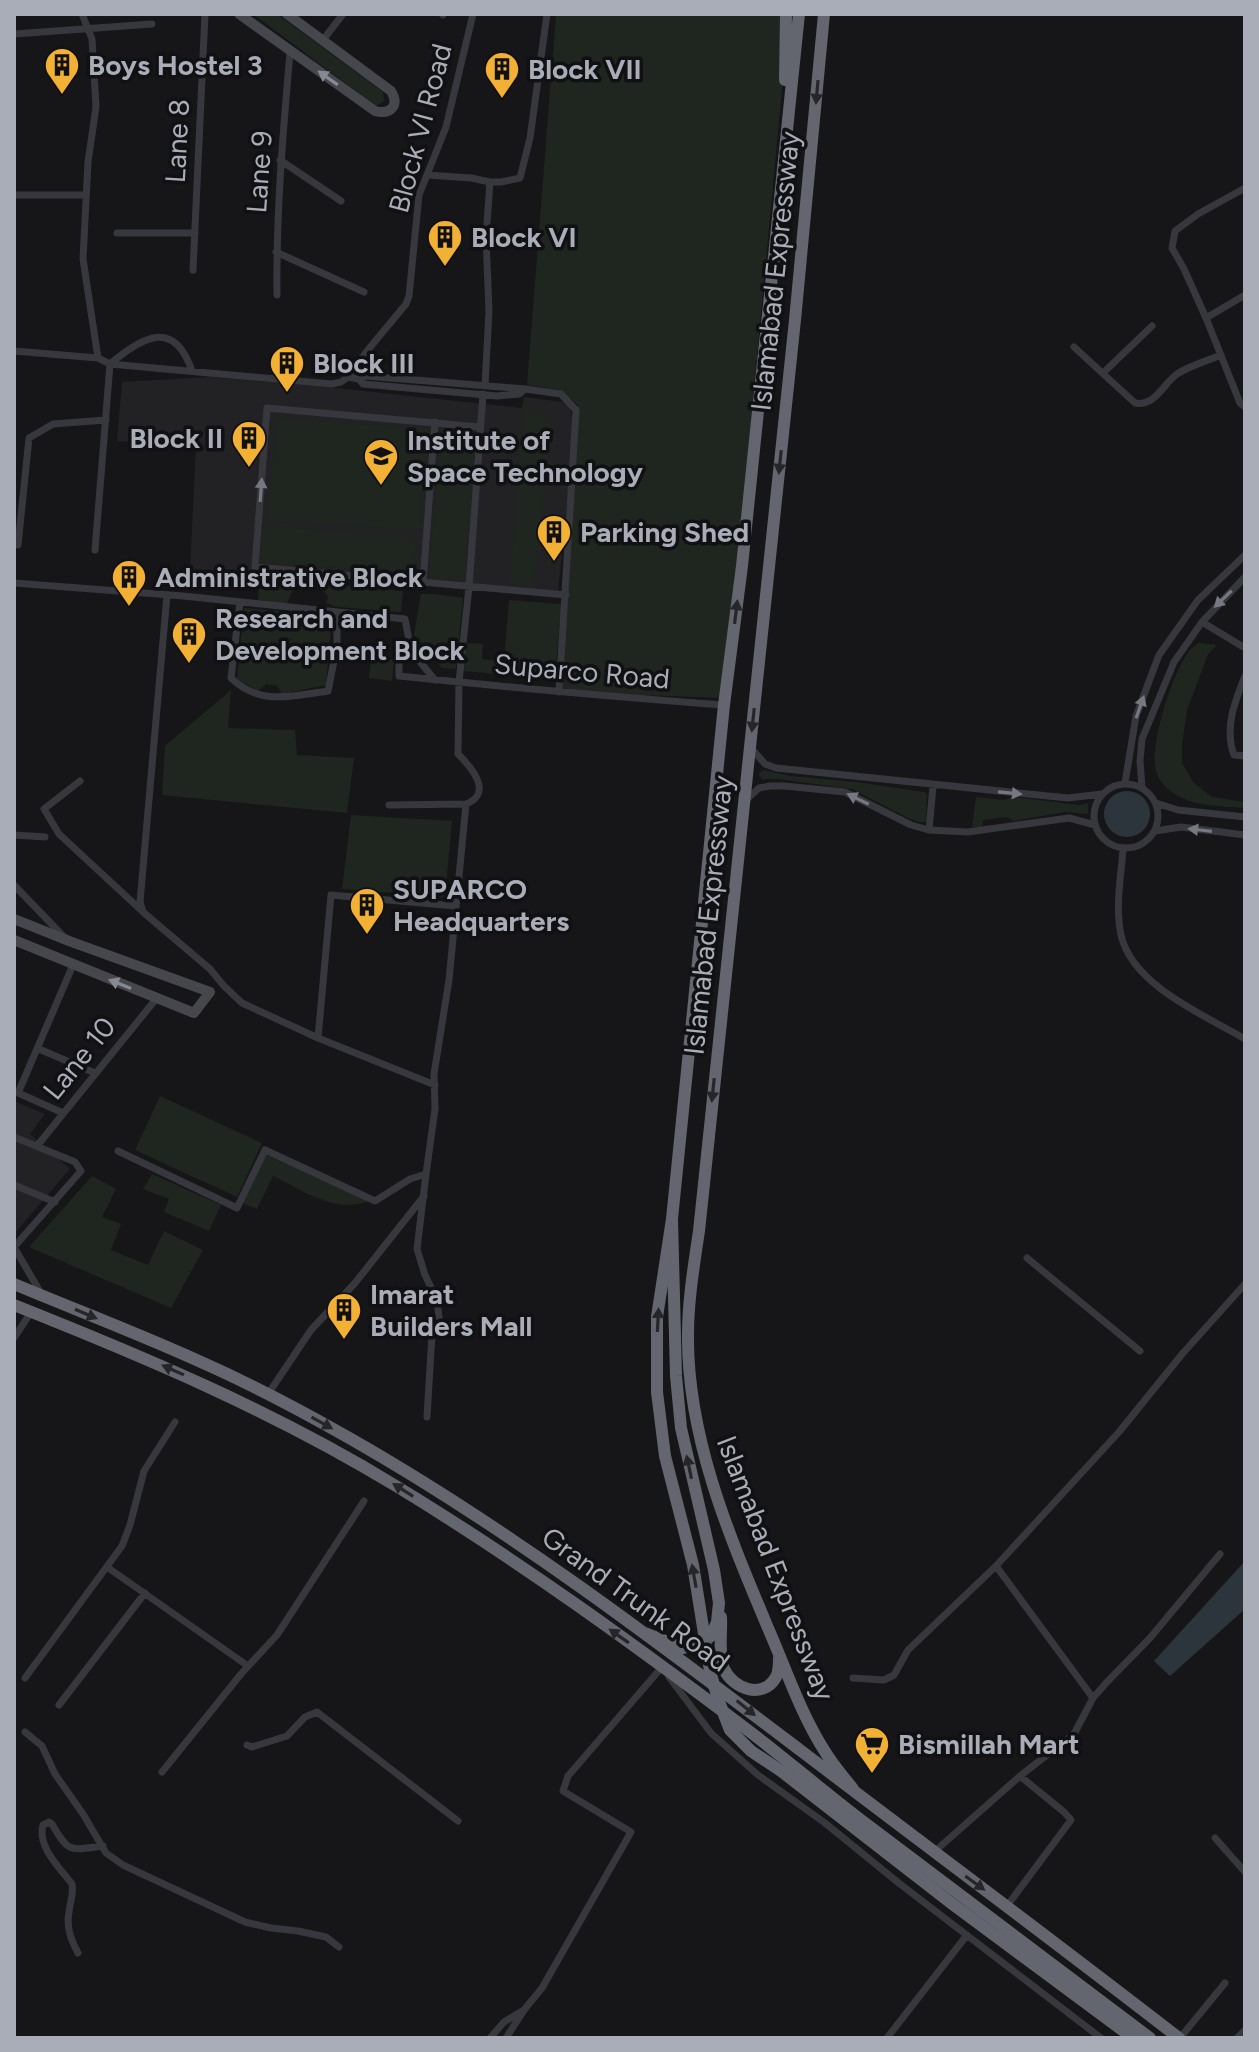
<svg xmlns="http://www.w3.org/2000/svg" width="1259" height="2052" font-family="Figtree,sans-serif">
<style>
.built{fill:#222225}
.green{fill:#1e261f}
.water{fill:#2c353c}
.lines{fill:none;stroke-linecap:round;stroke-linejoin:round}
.street{stroke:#37383d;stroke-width:7}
.secondary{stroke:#45474d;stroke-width:10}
.highway{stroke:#63666e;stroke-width:12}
.highway-bridge{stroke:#63666e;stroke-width:12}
.oneway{fill:#858993}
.oneway2{fill:#26262a}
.oneway3{fill:#757881}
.labels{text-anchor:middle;stroke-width:7;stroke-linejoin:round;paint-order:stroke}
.poi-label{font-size:28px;font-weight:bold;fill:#a8adb8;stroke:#111113;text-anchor:start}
.street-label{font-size:28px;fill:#a8adb8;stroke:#111113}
</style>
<rect width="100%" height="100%" fill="#161618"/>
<path class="built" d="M209,377L327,387L522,408L524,397L563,402L569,407L572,417L573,443L558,592L256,568L259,572L190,570L196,446L117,441L122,382Z
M14,1101L45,1114L30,1134L70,1169L14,1234Z"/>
<path class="green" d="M253,14H277L383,92L384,101L376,106Z
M556,14H789L725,698L559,692L578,405L560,390L527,385Z
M523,405L552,419L533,589L510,584Z
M276,418L427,429L420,529L268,521Z
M441,428L477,432L464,581L429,578Z
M263,526L416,537L414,573L260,562Z
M260,578L403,591L401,612L337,607L326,603L328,597L321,587C301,583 293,583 287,604L258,600Z
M421,594H433L463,598L456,669L442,668L414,635Z
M509,600L561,604L555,678L503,674Z
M244,608L287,612L295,619L306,623L332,617L326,685L282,694L277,686L266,684L258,691L237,679Z
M467,643L483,644L482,659L498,661L496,674L464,671Z
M1199,643L1217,645L1208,654L1187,710L1182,745V763L1194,783L1212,797L1245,802V808C1219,806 1189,807 1168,789C1164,786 1159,779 1157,774C1147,750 1173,670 1190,650C1192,647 1196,645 1199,643Z
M371,658L394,660L392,681L369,678Z
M231,690L228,728L295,730L297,755L354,758L347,813L162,795L165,746Z
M764,770L790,776L856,782L924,792L927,795L926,822H919L906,817L852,789L778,779H762L758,774Z
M976,797L1004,800L1013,797L1080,805L1088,803V814L1066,812L1013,821L1007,817L983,820L982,827H972Z
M351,815L452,821L445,897L342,889Z
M160,1096L262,1143L237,1197L135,1150Z
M266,1155L369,1201C335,1214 304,1191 273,1176L257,1209L242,1203Z
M152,1174L221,1205L209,1231L164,1212L169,1199L143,1189Z
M92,1176L116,1189L102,1217L121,1224L111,1250L148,1265L164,1231L203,1250L171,1308L29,1247Z"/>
<path class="water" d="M1104 814a23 23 0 1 1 46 0a23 23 0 1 1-46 0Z
M1245,1561V1609L1170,1676L1154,1661Z"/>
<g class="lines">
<path class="street" d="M82,14L92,39L96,107L88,162L83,259L98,358L110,364L332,384L341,382L348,377L359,379L363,384L497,396L519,394L525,389
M442,14L443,15
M14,34L152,24
M323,40L343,14
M280,160L341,201
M427,175L471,178L490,182
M1245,188L1198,214L1175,231L1172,248L1184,269L1206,318L1240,403L1245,407
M14,195H85
M117,233H195
M276,252L364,292
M193,270L205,14
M277,295C276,213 283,133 290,52
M1206,318L1245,295
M1074,347L1135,403C1155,407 1163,384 1177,374C1189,366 1207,361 1221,355
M14,351L98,358
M1103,373L1152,326
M348,377L367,351L406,304L409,296L419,195L446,127L473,14
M359,379L366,376L525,389L561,394L576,410L559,692
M485,385L489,311L486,237L490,182H501L520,178L530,138L547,14
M479,427L267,408L255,567L566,595
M18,545L29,438L53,424L106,420
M95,550L110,364C142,337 174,318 192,371
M423,582L435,422
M14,583L183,596L405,619L411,651
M167,595L140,902L143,912L210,969L224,986L242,1003L318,1038
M240,602L231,678C260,706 291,696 328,691L337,646V612
M1202,622L1245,648
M1245,676C1235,701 1224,728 1234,755L1245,756
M435,680L411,651L399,656V676C507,687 615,697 724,705
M752,749L765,764L776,768L1068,798L1102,794
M80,781L44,809L59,834L142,911
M1125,783L1136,716L1159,655L1198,600L1245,555
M1094 816a32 32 0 1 1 64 0a32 32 0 1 1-64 0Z
M1142,787L1140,761L1142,739L1174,662L1202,622L1245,577
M746,800L759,788L770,786H784L845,792L911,825L929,830L968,832L1069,818L1095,825
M1156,803L1178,810L1245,817
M389,805L466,804C494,793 471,767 458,754L459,682L469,587L483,394
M929,830L933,786
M1155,831L1181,827L1245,835
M14,835L45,837
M1123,849C1121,877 1115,907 1121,935C1132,985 1204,1015 1245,1039
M14,885L65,938
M39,1049L95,1073
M435,1085L318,1038L331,895L456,906
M16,1092L63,1113
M18,1093L73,965
M14,1137L75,1162L81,1171L14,1247L42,1295
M37,1146L156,999
M118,1151L237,1208L265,1150L375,1201L410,1179L426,1174L435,1109L434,1074L449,980L466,804
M426,1174L417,1249L425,1275L437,1300L440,1325L432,1335L427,1417
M14,1185L55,1202
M1027,1258L1140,1351
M14,1338L31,1312
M268,1394L311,1330L355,1283L424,1196
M996,1566L1093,1698
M107,1567L248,1666
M669,1677L711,1733L758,1775L825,1823L900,1884L1101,2038
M25,1678L122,1546L130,1525L144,1471L175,1422
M853,1678L884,1680L894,1675L908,1650L996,1566L1119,1432L1183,1353L1245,1284
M59,1705L145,1593
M25,1732L42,1746L55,1774L83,1814L106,1853L123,1865L245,1922L271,1928L298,1931L326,1937L339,1947
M247,1745L252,1747L287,1736L305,1717L317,1712L458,1821
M162,1772L241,1674L277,1635L364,1501
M1215,1838L1245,1872
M934,1852L1020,1776L1074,1734L1093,1698L1107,1682L1150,1638L1220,1554
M1007,1906L1071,1820L1064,1812L1020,1776
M78,1953C71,1940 66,1927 69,1912C70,1902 74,1894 72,1884C60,1868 37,1847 43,1825L49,1822L52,1824C69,1854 70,1850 103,1846
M490,2038L504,2022L522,2011
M506,2038L524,2010L542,1988L631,1832L563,1791L568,1776L662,1667
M887,2038L967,1935
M1180,2038L1225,1983
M1237,2038L1245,2030"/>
<path class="secondary" d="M239,14L375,111C390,115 400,106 391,91L287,14
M14,919L69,941L210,992L194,1013L14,940"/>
<path class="highway" d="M824,14L795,320L699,1231C694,1265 688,1300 688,1335C687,1437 729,1535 768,1628C786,1669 800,1712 824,1750C832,1764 843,1776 853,1789
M785,80L786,14
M14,1284C76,1310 140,1334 201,1362C253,1385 302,1411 351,1439C509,1529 655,1640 800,1750C926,1846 1054,1941 1179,2038
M14,1305C145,1357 275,1412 396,1486C518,1560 635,1645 749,1731C787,1760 823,1791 861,1820C957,1893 1054,1965 1150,2038
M721,1617C722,1633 718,1654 724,1669C733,1689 763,1700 776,1677C779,1672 779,1664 779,1658
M645,1633L683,1648L699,1644L711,1636L717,1622L719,1603L714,1570L681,1428L676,1376L672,1219L724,705L742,566L799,14"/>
<path class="highway-bridge" d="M672,1219L657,1317V1392L665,1456L693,1565L710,1671L718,1699L730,1730L751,1751L781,1771L951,1903L1133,2038"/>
</g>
<defs><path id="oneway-solid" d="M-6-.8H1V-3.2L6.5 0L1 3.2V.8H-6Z" transform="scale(2)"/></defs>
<g class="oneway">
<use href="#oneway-solid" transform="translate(328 78) rotate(-145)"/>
<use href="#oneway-solid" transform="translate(120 984) rotate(-158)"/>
</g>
<g class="oneway2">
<use href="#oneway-solid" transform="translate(817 92) rotate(95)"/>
<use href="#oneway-solid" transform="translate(780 462) rotate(96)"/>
<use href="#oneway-solid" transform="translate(736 612) rotate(-83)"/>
<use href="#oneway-solid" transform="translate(753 720) rotate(96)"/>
<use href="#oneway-solid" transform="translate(713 1090) rotate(96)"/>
<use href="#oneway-solid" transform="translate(86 1314) rotate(23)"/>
<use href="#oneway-solid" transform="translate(658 1320) rotate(-87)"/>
<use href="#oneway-solid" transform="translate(173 1370) rotate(-156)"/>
<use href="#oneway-solid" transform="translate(322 1423) rotate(29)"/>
<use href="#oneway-solid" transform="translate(689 1467) rotate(-102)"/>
<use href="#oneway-solid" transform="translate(403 1490) rotate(-148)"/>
<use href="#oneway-solid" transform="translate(694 1576) rotate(-100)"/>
<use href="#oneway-solid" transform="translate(619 1636) rotate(-145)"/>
<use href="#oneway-solid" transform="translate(746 1708) rotate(39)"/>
<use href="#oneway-solid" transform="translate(975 1883) rotate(36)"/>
</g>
<g class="oneway3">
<use href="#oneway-solid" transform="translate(261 490) rotate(-86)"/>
<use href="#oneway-solid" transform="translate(1223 599) rotate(136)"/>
<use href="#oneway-solid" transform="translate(1140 707) rotate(-71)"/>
<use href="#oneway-solid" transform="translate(1010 793) rotate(5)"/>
<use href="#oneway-solid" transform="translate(858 799) rotate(-154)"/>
<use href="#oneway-solid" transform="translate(1200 830) rotate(-173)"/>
</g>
<defs>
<g id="building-pin" transform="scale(1.8)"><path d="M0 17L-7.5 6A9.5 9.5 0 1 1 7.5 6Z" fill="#f2b134" stroke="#111113"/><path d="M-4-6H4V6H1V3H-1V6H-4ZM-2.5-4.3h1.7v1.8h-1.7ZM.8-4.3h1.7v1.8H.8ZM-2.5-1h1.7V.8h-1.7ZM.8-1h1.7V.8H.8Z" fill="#111"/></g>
<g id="university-pin" transform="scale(1.8)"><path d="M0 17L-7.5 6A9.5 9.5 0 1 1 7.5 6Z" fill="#f2b134" stroke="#111113"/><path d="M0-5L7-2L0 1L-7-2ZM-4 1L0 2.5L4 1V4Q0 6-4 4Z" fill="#111"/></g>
<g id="supermarket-pin" transform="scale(1.8)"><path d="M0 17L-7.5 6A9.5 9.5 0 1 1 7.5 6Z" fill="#f2b134" stroke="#111113"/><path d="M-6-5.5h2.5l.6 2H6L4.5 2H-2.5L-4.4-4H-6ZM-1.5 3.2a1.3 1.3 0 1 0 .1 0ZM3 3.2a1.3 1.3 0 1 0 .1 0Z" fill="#111"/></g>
</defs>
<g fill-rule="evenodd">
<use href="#building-pin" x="62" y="65"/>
<use href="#building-pin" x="502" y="69"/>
<use href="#building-pin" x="445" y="237"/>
<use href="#building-pin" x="287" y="363"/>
<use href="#building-pin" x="249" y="438"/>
<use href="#university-pin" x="381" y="456"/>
<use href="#building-pin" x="554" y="532"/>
<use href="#building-pin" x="129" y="577"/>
<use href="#building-pin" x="189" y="634"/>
<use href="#building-pin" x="367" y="905"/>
<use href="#building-pin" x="344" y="1310"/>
<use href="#supermarket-pin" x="872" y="1744"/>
</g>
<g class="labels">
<g class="poi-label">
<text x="88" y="75">Boys Hostel 3</text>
<text x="528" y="79">Block VII</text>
<text x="471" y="247">Block VI</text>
<text x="313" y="373">Block III</text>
<text x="223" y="448" text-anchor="end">Block II</text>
<text x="407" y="450">Institute of<tspan x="407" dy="32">Space Technology</tspan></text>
<text x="580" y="542">Parking Shed</text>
<text x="155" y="587">Administrative Block</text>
<text x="215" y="628">Research and<tspan x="215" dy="32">Development Block</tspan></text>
<text x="393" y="899">SUPARCO<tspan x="393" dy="32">Headquarters</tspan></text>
<text x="370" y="1304">Imarat<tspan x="370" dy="32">Builders Mall</tspan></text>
<text x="898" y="1754">Bismillah Mart</text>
</g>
<g class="street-label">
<text transform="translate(420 128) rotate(-75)" y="10">Block VI Road</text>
<text transform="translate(177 141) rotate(-87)" y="10">Lane 8</text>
<text transform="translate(259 172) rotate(-86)" y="10">Lane 9</text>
<text transform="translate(775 271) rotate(-84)" y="10">Islamabad Expressway</text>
<text transform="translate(582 671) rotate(5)" y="10">Suparco Road</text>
<text transform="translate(708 915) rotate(-84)" y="10">Islamabad Expressway</text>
<text transform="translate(79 1058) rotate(-51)" y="10">Lane 10</text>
<text transform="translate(776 1568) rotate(69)" y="10">Islamabad Expressway</text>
<text transform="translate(636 1599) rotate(36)" y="10">Grand Trunk Road</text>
</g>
</g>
<rect width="1259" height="2052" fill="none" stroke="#a8adb8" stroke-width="32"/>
</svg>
